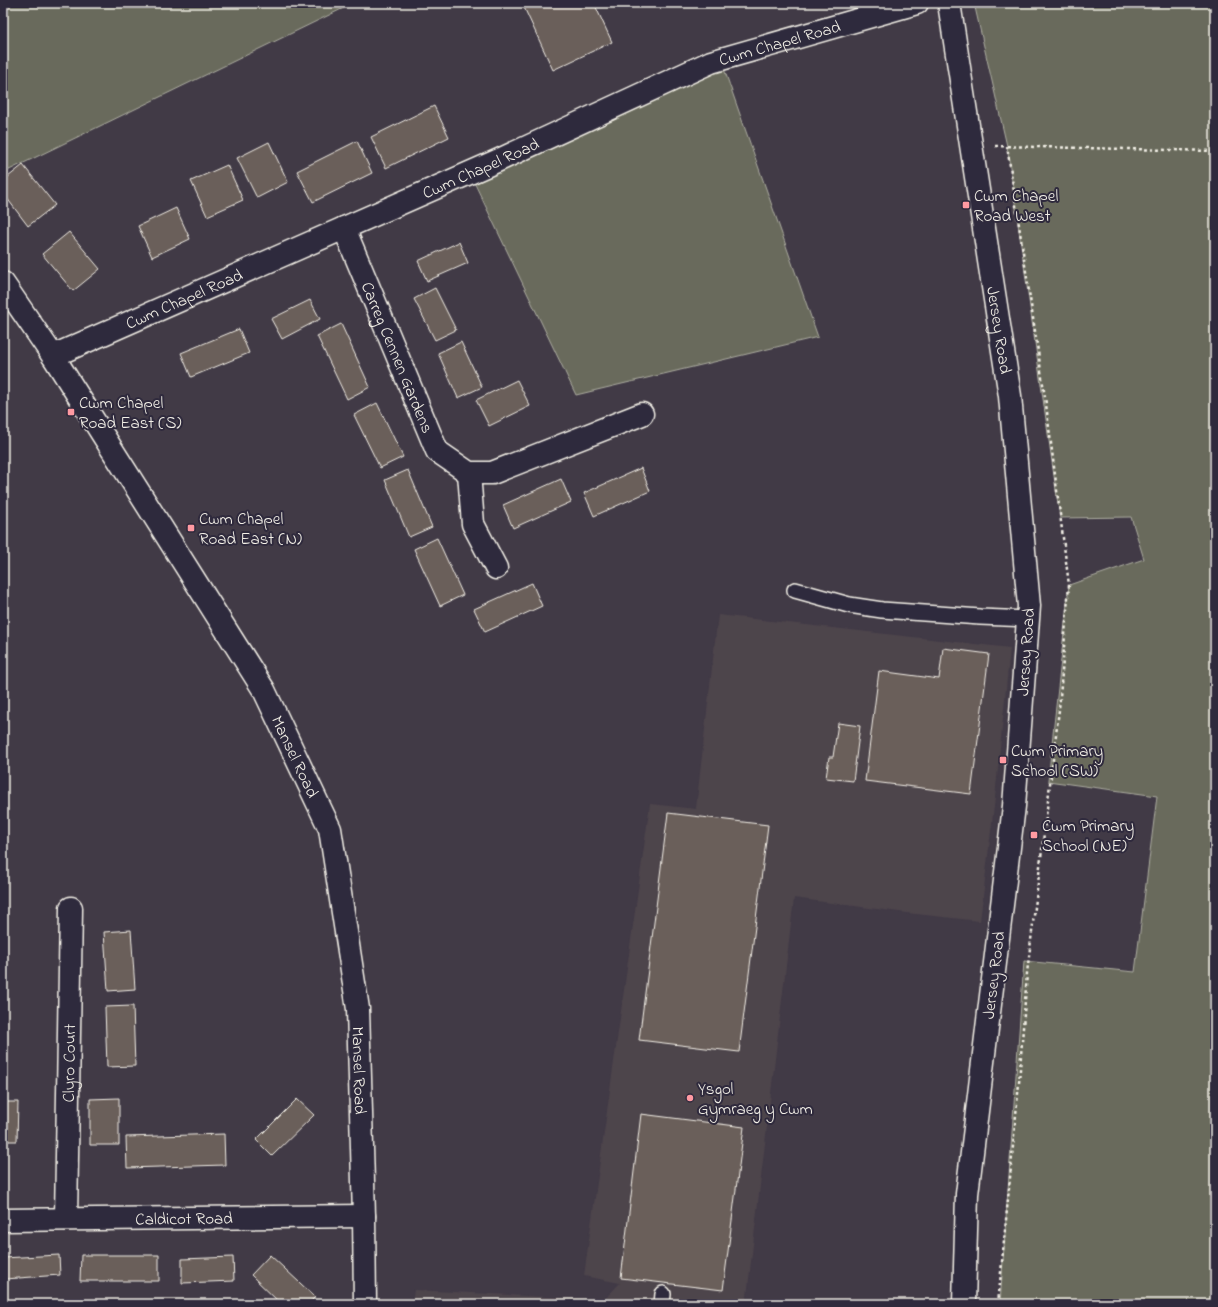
<svg xmlns="http://www.w3.org/2000/svg" width="1218" height="1307" font-family="'Indie Flower',sans-serif">
<style>
.built{fill:#4e454c}
.green{fill:#696b5c;stroke:#aeaea2}
.building{fill:#6b5e5a;stroke:#f4f1e8}
.lines{fill:none;stroke-linecap:round;stroke-linejoin:round}
.lane-casing{stroke:#f4f1e8;stroke-width:18}
.street-casing{stroke:#f4f1e8;stroke-width:25}
.secondary-casing{stroke:#f4f1e8;stroke-width:25}
.path{stroke:#f4f1e8;stroke-width:2.5;stroke-dasharray:3 3;stroke-linecap:butt}
.lane{stroke:#2f2a3d;stroke-width:15}
.street{stroke:#2f2a3d;stroke-width:22}
.secondary{stroke:#2f2a3d;stroke-width:22}
.poi-dot{fill:#ff9aa2;stroke:#2f2a3d;stroke-width:1.5}
.labels{text-anchor:middle;stroke-width:4;stroke-linejoin:round;paint-order:stroke}
.street-label{font-size:17px;fill:#f4f1e8;stroke:#2f2a3d}
.poi-label{font-size:17px;fill:#f4f1e8;stroke:#2f2a3d;text-anchor:start}
</style>
<rect width="100%" height="100%" fill="#413a46"/>
<filter id="ink" filterUnits="userSpaceOnUse"><feTurbulence type="fractalNoise" baseFrequency=".025" numOctaves="2"/><feDisplacementMap in="SourceGraphic" scale="8" xChannelSelector="R" yChannelSelector="G"/><feConvolveMatrix kernelMatrix="1 2 1 2 8 2 1 2 1" color-interpolation-filters="sRGB"/></filter>
<g filter="url(#ink)">
<path class="built" d="M718,615L1010,648L995,798L980,921L907,913L794,898L746,1304H412L414,1290L604,1300L620,1283L584,1276L650,804L696,809Z"/>
<path class="green" d="M3,3H354L3,173Z
M974,3H1215V1304H1000L1024,961L1135,972L1157,796L1048,781L1069,585L1144,559L1131,517L1060,518L1007,146Z
M723,66L818,337L576,395L474,182Z"/>
<path class="building" d="M522,3H594L612,42L553,70Z
M434,106L449,137L386,168L371,137Z
M357,141L372,173L313,202L297,171Z
M269,142L288,182L257,198L237,158Z
M23,165L55,205L28,226L3,193V181Z
M227,165L243,200L207,216L191,181Z
M176,208L190,239L152,257L138,226Z
M69,232L100,269L73,291L42,254Z
M459,242L468,263L427,281L418,261Z
M435,288L456,330L435,340L414,299Z
M310,300L320,319L282,339L271,319Z
M341,324L370,387L347,399L317,336Z
M239,329L249,353L191,377L181,353Z
M461,342L482,387L458,398L438,353Z
M517,380L530,406L489,426L476,400Z
M377,403L403,457L380,468L354,415Z
M641,468L650,491L594,516L584,493Z
M408,470L432,527L409,537L385,480Z
M561,479L571,502L513,528L503,505Z
M437,538L463,595L440,606L414,549Z
M532,583L542,606L485,632L474,609Z
M943,648L989,654L971,794L865,781L879,671L939,679Z
M838,723L860,726L853,781L826,778L829,757H833Z
M668,813L768,825L739,1052L639,1040Z
M131,930L135,989L108,991L104,932Z
M133,1006L135,1066L107,1067L105,1007Z
M3,1010H4V1072H3Z
M119,1098V1145H90V1099Z
M297,1099L314,1115L272,1156L256,1140Z
M3,1102H18L17,1141H3Z
M641,1114L744,1127L723,1290L621,1278Z
M224,1134L225,1165L127,1168L126,1137Z
M59,1255L60,1275L5,1279L3,1258Z
M81,1255H159V1281H80Z
M270,1255L315,1297L308,1304H281L251,1275Z
M233,1257L234,1281L182,1283V1259Z"/>
<g class="lines">
<g class="lane-casing">
<path id="lane" d="M795,590L849,605L882,610L980,617L1028,619
M662,1304L663,1294"/>
</g>
<g class="street-casing">
<g id="street">
<path id="s1" d="M344,228L437,451L469,473H492L642,414"/>
<path id="s2" d="M53,356L499,160L711,62L917,3"/>
<path d="M469,473L473,524L496,568"/>
<path id="s3" d="M66,1219L71,908"/>
<path id="s4" d="M3,1220L364,1216"/>
</g>
</g>
<g class="secondary-casing">
<g id="secondary">
<path id="s5" d="M949,3L1010,396L1029,606L1014,806L967,1194L964,1304"/>
<path id="s6" d="M3,283L53,356L264,690L330,829L358,1009L364,1216L365,1304"/>
</g>
</g>
<path class="path" d="M995,146L1215,151
M998,1304L1019,1083L1027,973L1059,710L1069,585L1046,404L1007,146"/>
<use href="#lane" class="lane"/>
<use href="#street" class="street"/>
<use href="#secondary" class="secondary"/>
</g>
</g>
<g class="poi-dot">
<rect x="962" y="201" width="8" height="8" rx="2"/>
<rect x="67" y="408" width="8" height="8" rx="2"/>
<rect x="187" y="524" width="8" height="8" rx="2"/>
<rect x="999" y="756" width="8" height="8" rx="2"/>
<rect x="1030" y="831" width="8" height="8" rx="2"/>
<circle cx="690" cy="1098" r="4"/>
</g>
<g class="labels">
<g class="street-label">
<text dy="6" stroke="none"><textPath href="#s2" startOffset="792">Cwm Chapel Road</textPath></text>
<text dy="6" stroke="none"><textPath href="#s2" startOffset="467">Cwm Chapel Road</textPath></text>
<text dy="6" stroke="none"><textPath href="#s2" startOffset="143">Cwm Chapel Road</textPath></text>
<text dy="6" stroke="none"><textPath href="#s5" startOffset="331">Jersey Road</textPath></text>
<text dy="6" stroke="none"><textPath href="#s1" startOffset="140">Carreg Cennen Gardens</textPath></text>
<text transform="translate(1025 652) rotate(-86)" y="6">Jersey Road</text>
<text dy="6" stroke="none"><textPath href="#s6" startOffset="557">Mansel Road</textPath></text>
<text transform="translate(993 975) rotate(-83)" y="6">Jersey Road</text>
<text dy="6" stroke="none"><textPath href="#s3" startOffset="156">Clyro Court</textPath></text>
<text dy="6" stroke="none"><textPath href="#s6" startOffset="881">Mansel Road</textPath></text>
<text dy="6" stroke="none"><textPath href="#s4" startOffset="181">Caldicot Road</textPath></text>
</g>
<g class="poi-label">
<text x="974" y="201">Cwm Chapel<tspan x="974" dy="20">Road West</tspan></text>
<text x="79" y="408">Cwm Chapel<tspan x="79" dy="20">Road East (S)</tspan></text>
<text x="199" y="524">Cwm Chapel<tspan x="199" dy="20">Road East (N)</tspan></text>
<text x="1011" y="756">Cwm Primary<tspan x="1011" dy="20">School (SW)</tspan></text>
<text x="1042" y="831">Cwm Primary<tspan x="1042" dy="20">School (NE)</tspan></text>
<text x="698" y="1094">Ysgol<tspan x="698" dy="20">Gymraeg y Cwm</tspan></text>
</g>
</g>
<rect width="1218" height="1307" fill="none" stroke="#2f2a3d" stroke-width="16"/>
<rect x="8" y="8" width="1202" height="1291" fill="none" stroke="#f4f1e8" stroke-width="1.5" filter="url(#ink)"/>
</svg>
